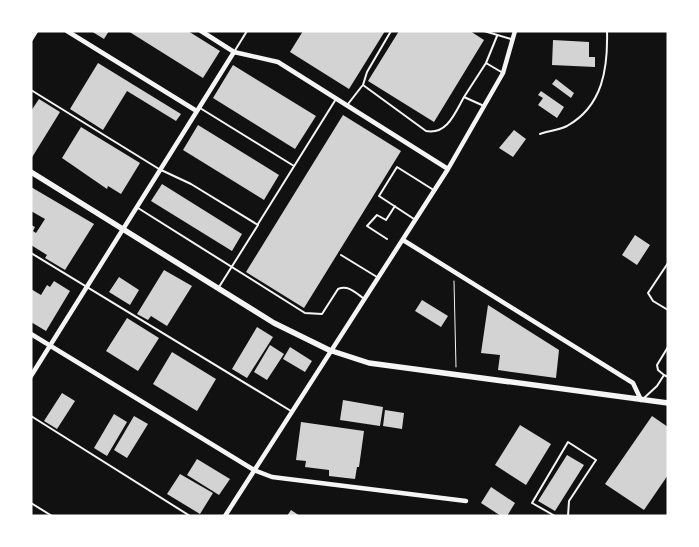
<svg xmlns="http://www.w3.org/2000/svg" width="699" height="547" font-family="Quicksand,sans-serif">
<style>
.building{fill:#d3d3d3}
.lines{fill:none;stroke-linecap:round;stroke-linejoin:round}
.path{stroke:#f5f5f5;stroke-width:1}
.service{stroke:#f5f5f5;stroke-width:2}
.minor{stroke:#f5f5f5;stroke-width:4.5}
.secondary{stroke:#f5f5f5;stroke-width:5.5}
</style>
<rect width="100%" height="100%" fill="#111"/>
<path class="building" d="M91,31H109L104,39Z
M128,31H188L220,51L203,78Z
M303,31H385L349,89L290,52Z
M399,31H470L484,40L434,122L368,81Z
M553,40L589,42V57H595V67L552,65Z
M98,63L181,114L176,121L127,91L103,130L70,109Z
M233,65L316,116L295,149L213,98Z
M556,79L574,93L571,98L552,84Z
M541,91L564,107L557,118L538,105L543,98L538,95Z
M39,99L60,112L31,159V111Z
M343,115L401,151L304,308L246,272Z
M198,125L279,175L264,200L183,150Z
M81,127L140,163L121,194L108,186L107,189L62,158Z
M514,130L526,139L513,157L499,148Z
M162,184L242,234L232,251L151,201Z
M31,187L94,224L65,270L45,258L47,255L31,245V225L35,227L33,231L36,233L45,219L31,211Z
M635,235L650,245L637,265L622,255Z
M164,270L192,286L167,326L151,316L148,320L137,314Z
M119,277L139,290L130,305L109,292Z
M54,281L70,291L46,331L31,322V289L41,295L47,285L50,287Z
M422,300L448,316L441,327L415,311Z
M488,305L559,350L556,378L498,370L500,355L481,353Z
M127,318L159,338L138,371L106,351Z
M257,327L273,337L247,378L232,369Z
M270,345L284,354L267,380L254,372Z
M290,347L312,361L305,372L283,359Z
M172,352L216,379L197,411L153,384Z
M62,393L75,401L57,429L44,421Z
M343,400L383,407L380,426L340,420Z
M385,410L404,413L402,429L383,426Z
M114,414L127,422L107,456L94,448Z
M134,416L148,424L127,458L114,450Z
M652,416L668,427V475L644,510L605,484Z
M301,422L364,431L359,467H357L355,479L329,476V470L305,467L306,461L296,460Z
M520,425L551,444L526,485L495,465Z
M567,455L584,465L555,511L538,501Z
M197,459L230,479L219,495L187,475Z
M180,474L213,493L200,514L167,494Z
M491,487L515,503L507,516H501L481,503Z
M291,510L300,516H287Z"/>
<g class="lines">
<path class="path" d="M454,281L456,367"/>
<path class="service" d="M391,31L367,72L363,85L426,131C447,135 455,113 464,97L484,106
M484,31L511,39
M234,52L247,31
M486,63L497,36
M31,90L159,169L191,184L258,225L219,287
M464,97L486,63L503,73
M348,104L362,86
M200,108L294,166
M540,134C549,131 559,130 567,126C603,106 608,68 607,31
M138,208L305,313L322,314L338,289C348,285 355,292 363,298
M414,219L379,196L397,167L432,189
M258,224L336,99
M387,239L367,226L377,215L386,220L395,206
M31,253L291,411
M341,255L377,277
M668,263L648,293L653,301L668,310
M664,375L658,370L657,365L668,347
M644,398L657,386L664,375L668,377
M31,416L190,516
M31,503L52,516
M555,516L532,503L568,442L596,460L569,501L568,516"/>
<path class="minor" d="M67,31L195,110
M201,31L234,52L278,62L448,169
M31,39L36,31
M403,240L633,383L641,400
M31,334L254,470L272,477L466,501
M31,376L234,52
M225,516L448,169L503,73L515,31"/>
<path class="secondary" d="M31,172L274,323L329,350L369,363L668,403"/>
</g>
<rect width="699" height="547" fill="none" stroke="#ffffff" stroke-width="65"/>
</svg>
